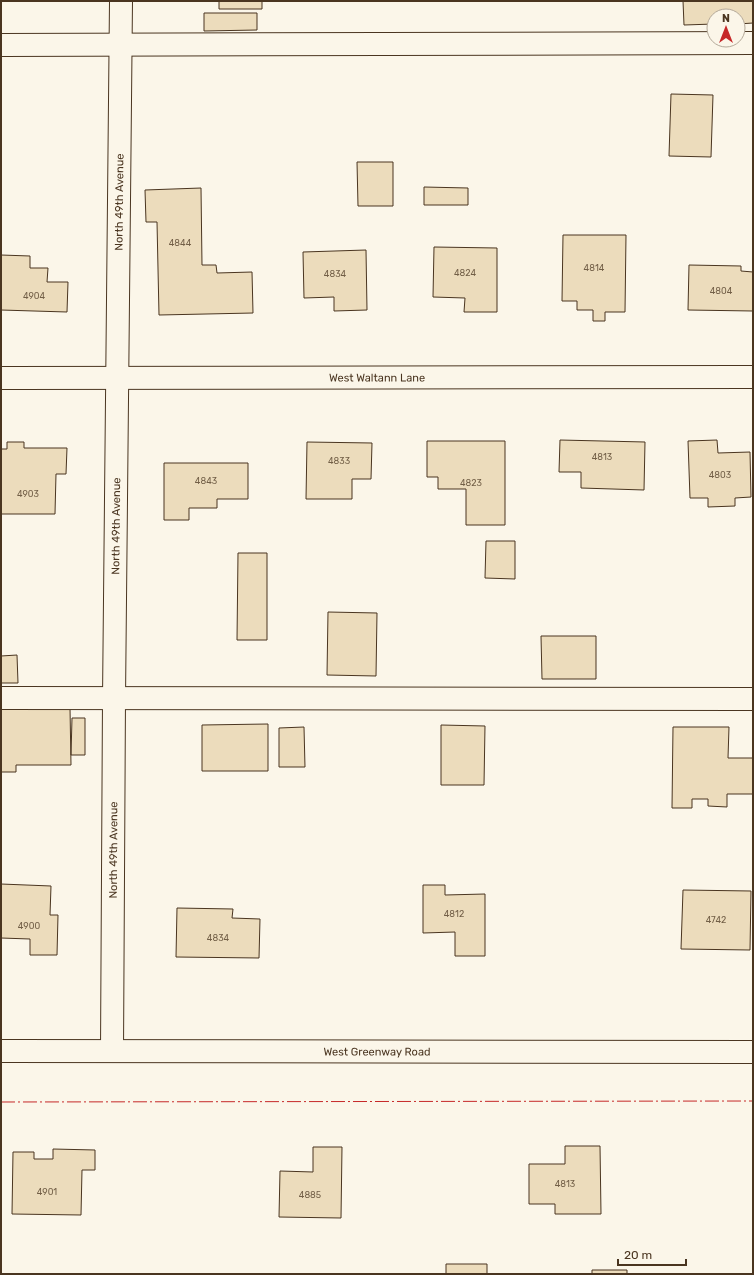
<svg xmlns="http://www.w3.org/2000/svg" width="754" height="1275" font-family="Rubik,sans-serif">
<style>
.building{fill:#ecdcbc;stroke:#4a3520}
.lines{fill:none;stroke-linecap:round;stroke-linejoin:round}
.minor-casing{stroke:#4a3520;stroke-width:24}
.major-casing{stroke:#4a3520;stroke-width:24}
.minor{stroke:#fbf6e9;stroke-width:22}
.major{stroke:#fbf6e9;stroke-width:22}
.power{stroke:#c62828;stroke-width:1;stroke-dasharray:14 3 2 3;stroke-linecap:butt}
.labels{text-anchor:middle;stroke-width:3;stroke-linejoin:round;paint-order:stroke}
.number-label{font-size:9px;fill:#725f47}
.street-label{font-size:11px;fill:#4a3520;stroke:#fbf6e9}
</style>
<rect width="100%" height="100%" fill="#fbf6e9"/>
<path class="building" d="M219,1H262V9H219Z
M683,1H753V23L738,24V16H714V24L684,25Z
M204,13H257V30L204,31Z
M671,94L713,95L711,157L669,156Z
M357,162H393V206H358Z
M424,187L468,188V205H424Z
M201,188L202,265H216L217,273L252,272L253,313L159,315L157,222H146L145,190Z
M563,235H626L625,312H605V321H593V310H577V301H562Z
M434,247L497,248V312H464L465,298L433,297Z
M366,250L367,310L334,311V297L304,298L303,252Z
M1,255L30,256V268H48L47,282H68L67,312L1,310Z
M689,265L741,266V271L753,272V311L688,310Z
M560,440L645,442L644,490L581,488V472H559Z
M717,440L718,453L750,452L751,497L735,498V506L708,507V498H690L688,441Z
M427,441H505V525H466V489H438V477H427Z
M7,442H24V448H67L66,474H56L55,514H1V449H7Z
M307,442L372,443L371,479H352V499H306Z
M164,463H248V499H217V508H189V520H164Z
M486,541H515V579L485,578Z
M238,553H267V640H237Z
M328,612L377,613L376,676L327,675Z
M541,636H596V679H542Z
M17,655L18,683H1V656Z
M70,708L71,765H16V772H1V709Z
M72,718H85V755H71Z
M268,724V771H202V725Z
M441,725L485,726L484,785H441Z
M304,727L305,767H279V728Z
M673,727H729L728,758H753V794H727V807L708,806V799H692V808H672Z
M1,884L51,886L50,915H58L57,955H30V939L1,938Z
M423,885H445V895L485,894V956H455V932L423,933Z
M683,890L751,891L750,950L681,949Z
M177,908L233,909L232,918L260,919L259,958L176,957Z
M565,1146H600L601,1214H555V1204H529V1164H565Z
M313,1147H342L341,1218L279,1217L280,1171L313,1172Z
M53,1149L95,1150V1170H82L81,1215L12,1214L13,1152H34V1159H53Z
M446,1264H487V1274H446Z
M592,1270H627V1274H592Z"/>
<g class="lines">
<g class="minor-casing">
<g id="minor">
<path d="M1,45L753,43"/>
<path id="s1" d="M1,378L753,377"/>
<path d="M1,698L753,699"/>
<path id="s2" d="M112,1051L114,699L121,1"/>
</g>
</g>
<g class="major-casing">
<g id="major">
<path id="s3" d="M1,1051L753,1052"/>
</g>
</g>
<use href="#minor" class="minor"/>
<use href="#major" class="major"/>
<path class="power" d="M1,1102L753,1101"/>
</g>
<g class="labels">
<g class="number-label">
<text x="180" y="246">4844</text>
<text x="594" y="271">4814</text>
<text x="465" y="276">4824</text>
<text x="335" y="277">4834</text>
<text x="721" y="294">4804</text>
<text x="34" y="299">4904</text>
<text x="602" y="460">4813</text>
<text x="339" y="464">4833</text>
<text x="720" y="478">4803</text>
<text x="206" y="484">4843</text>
<text x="471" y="486">4823</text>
<text x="28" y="497">4903</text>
<text x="454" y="917">4812</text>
<text x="716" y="923">4742</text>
<text x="29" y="929">4900</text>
<text x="218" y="941">4834</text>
<text x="565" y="1187">4813</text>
<text x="47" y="1195">4901</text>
<text x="310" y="1198">4885</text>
</g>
<g class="street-label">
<text dy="4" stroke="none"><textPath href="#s2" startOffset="849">North 49th Avenue</textPath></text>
<text dy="4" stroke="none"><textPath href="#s1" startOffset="376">West Waltann Lane</textPath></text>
<text dy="4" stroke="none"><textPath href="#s2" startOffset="525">North 49th Avenue</textPath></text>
<text dy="4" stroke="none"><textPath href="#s2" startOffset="201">North 49th Avenue</textPath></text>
<text dy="4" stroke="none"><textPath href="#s3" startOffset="376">West Greenway Road</textPath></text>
</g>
</g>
<rect width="754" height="1275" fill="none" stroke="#4a3520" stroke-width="4"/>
<g transform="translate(726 28)"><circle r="19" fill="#fbf6e9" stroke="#b4a999"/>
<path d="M0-3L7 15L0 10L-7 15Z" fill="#c62828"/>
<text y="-6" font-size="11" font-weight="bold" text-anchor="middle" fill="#4a3520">N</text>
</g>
<path d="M618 1259v6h68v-6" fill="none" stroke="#4a3520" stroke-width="2"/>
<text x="624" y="1259" font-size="12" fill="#4a3520" stroke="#fbf6e9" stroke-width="3" paint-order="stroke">20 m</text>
</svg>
